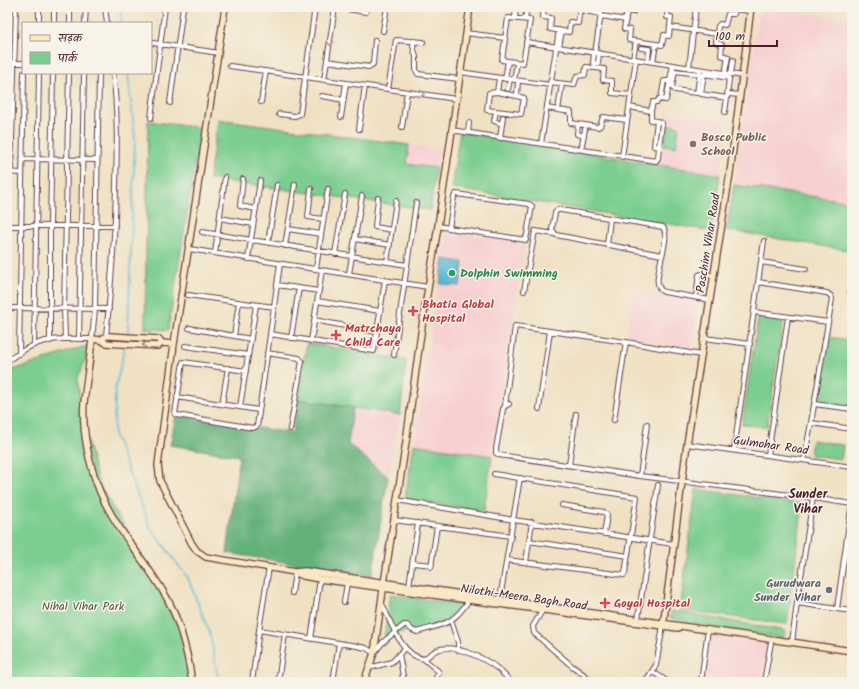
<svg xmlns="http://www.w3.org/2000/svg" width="859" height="689" font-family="Kalam,'Playpen Sans Deva',sans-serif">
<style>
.built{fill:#f7cfd0}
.green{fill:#7bce90;stroke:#62765e}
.forest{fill:#64b17a;stroke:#576852}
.water{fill:#57bad5;stroke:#506c80}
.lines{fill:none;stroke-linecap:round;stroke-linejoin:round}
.stream{stroke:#57bad5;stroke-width:1.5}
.street-casing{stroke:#633c42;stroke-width:6}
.secondary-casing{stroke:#633c42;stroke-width:8}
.street{stroke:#fff;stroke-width:4}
.secondary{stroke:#fae7c3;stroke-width:5.5}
.oneway{stroke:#ae9aa0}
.oneway2{stroke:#a28377}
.education-dot{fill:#8d6e63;stroke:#f7f3e8;stroke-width:1.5}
.leisure-dot{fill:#2e9e5b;stroke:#f7f3e8;stroke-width:1.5}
.health-dot{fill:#e0444e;stroke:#f7f3e8;stroke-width:1.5}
.worship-dot{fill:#6b7280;stroke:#f7f3e8;stroke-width:1.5}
.labels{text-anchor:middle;stroke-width:3;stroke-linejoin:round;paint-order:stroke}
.education-label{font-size:12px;font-weight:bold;fill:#785e54;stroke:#f7f3e8;text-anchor:start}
.street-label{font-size:12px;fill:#4a1f2b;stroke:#f7f3e8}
.leisure-label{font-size:12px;font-weight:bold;fill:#27864d;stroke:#f7f3e8;text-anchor:start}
.health-label{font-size:12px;font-weight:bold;fill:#be3a42;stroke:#f7f3e8;text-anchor:start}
.worship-label{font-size:12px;font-weight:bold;fill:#5b616d;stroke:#f7f3e8;text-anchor:end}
.park-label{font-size:12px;fill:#595449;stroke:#f7f3e8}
.neighbourhood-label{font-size:13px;font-weight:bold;fill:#4a1f2b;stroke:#f7f3e8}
</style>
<rect width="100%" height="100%" fill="#f7f3e8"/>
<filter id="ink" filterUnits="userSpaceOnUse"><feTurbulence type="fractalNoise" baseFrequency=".025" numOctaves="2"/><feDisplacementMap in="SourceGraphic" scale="8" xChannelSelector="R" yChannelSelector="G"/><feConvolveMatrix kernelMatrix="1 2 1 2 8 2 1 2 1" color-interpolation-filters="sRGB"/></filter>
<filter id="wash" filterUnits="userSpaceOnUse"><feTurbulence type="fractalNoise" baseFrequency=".012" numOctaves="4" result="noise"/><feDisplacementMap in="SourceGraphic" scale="16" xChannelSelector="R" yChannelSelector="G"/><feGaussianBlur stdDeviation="0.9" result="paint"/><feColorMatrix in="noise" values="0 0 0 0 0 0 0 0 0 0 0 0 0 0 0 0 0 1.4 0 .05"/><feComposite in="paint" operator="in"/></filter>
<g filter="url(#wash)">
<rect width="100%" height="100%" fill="#f0e1c3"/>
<path class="built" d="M760,7L852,20V202L734,185Z
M667,113L728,122L720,175L659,166Z
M409,145L440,149L436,168L407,164Z
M446,232L525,244L492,456L414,444Z
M633,291L699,300L692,348L626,338Z
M353,408L400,415L388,477L348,444Z
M709,635L770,644L764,682H703Z"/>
<path class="green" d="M218,119L409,145L407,164L436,168L430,210L209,179Z
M148,121L201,128L168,330L145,329Z
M668,125L679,126L676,147L664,145Z
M460,132L720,175L711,231L451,188Z
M734,185L852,202V251L726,230Z
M758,318L783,322L767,427L742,424Z
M827,337L852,340V399L851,409L817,404Z
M307,343L406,360L400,415L298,399Z
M92,344L78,378L81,415L98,483L176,611L189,652L193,682H7V372Z
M812,440L843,445L841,459L810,455Z
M414,444L492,456L484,511L405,499Z
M696,489L803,504L787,624L680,610Z
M390,594L463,605L449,627L411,630L396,634L383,645Z
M672,611L786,631L783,638L711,627L670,618Z"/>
<path class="forest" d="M298,399L353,408L348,444L388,477L372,576L227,553L239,456L170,445L176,415L292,433Z"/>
<path class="water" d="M444,259L463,262L460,286L440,284Z"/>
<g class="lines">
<path class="stream" d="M120,7L122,23
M126,342L128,330L135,138L128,73
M125,346L115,390L114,434L150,527L188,578L210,634L219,682"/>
</g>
</g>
<g filter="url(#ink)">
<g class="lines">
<g class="street-casing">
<path id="street" d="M105,7L107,23
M335,7L366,12
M541,7H544L543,17L551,18L550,29L562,31
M585,7L602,10
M633,7V12L627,11L624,29L630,30L629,40L656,44L653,62
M580,10L601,14
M601,16L626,20
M515,18L516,7
M525,19L527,7
M39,23V7
M54,23V7
M70,23V7
M85,23L86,7
M670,27L717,34
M383,31L387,7
M466,33L505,38
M414,41L413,46L416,57V70L418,74L459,79
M526,42L743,76
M153,43L219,53
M656,44L662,45L664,35L669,36L671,17H667L668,7
M559,47L562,31L569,32L570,22L578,23L580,7
M641,48L649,49L648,61
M594,53L593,63L595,64L598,63L599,53
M595,53L602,7
M633,59L636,41
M327,61L369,67L373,64L375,40
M7,63H23
M230,66L456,99
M689,68L696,7
M460,72L550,85
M725,73L728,57L721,55L722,45L716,42L718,26L720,24L725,25L728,14H734L735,9L750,11
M704,74L729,78L727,98L701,94L704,74
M731,74L733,60
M499,78L497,92L489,93L487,110L521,114L524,98L517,96L518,81
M505,79L508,61L523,63L530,20L508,18L502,60L508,61
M324,80L335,7
M514,80L517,63
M550,82L574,85L577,76L585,75L586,67L604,69L603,80L612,81V93L631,95
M562,84L558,110L571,112V123L598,127L600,126L603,117L627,120
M388,89L396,40L423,42
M508,89L510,79
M497,92L517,96
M697,93L675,90L672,87L675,71L700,74
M699,93H697L700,72
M728,94L740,95
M322,96L344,100
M661,99L664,81H670
M261,102L266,71
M170,103L183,7
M629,107L651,111
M547,108L558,110
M496,112L494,121L502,124
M725,112L727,98
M279,114L295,116L300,114L315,7
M341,117L346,83
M151,118L165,7
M657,121L662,123L659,147
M578,124L577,134L584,136
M402,127L407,92
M359,129L365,86
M451,130L656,161L658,158L659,147L654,146L657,121L651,120V111L653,102H657L659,99L666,100L673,65
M468,132L469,123
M500,138L503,117
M541,144L559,30
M581,150L585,129
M622,157L636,59
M22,159L97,160
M7,172L21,173
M11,172L16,7
M243,179L240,206L256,209
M311,189L308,217L323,219
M378,198L375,227L392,230
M220,218L253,224
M7,226H115
M438,226L449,228L526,240L532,206L529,204L456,194L454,197L449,228
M288,229L321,234
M202,232L407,265
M355,239L390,245
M268,243L277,185
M607,245L610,218
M285,246L295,184
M189,249L428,287
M215,253L225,177
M335,254L345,194
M662,255L556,235L552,229L555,213L557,210H561L663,227C673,242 646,285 664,292L710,300
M248,259L260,181
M387,262L396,201
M761,262L806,269
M316,269L328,189
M349,274L362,196
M758,282L827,293L831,296L832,299L811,423
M277,285L319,291
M524,291L535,231L555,234
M850,292H852
M188,295L274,307
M696,297L699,275L701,274L714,276
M317,301L380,311
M7,308L109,309
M754,312L828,322
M314,320L377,332
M189,328L251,339
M270,334L374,351L385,280
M106,336C111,286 115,236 116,186C117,148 118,111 113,73
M234,336L239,302
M291,338L299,288
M704,338L750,344
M65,339L64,309L69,73
M79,339L84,73
M50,341V226L53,73
M311,341L322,270
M34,345L39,73
M185,346L248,355
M267,353L299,358L302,361L290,429
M19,354L24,73
M394,355L416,203
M7,361C16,355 24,349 34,345C51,337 74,339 92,339L95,309L99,73
M246,371L183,362L175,414L177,415L253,428L257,426L280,264
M177,397L258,410
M222,404L228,368
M509,404L505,406L503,409L496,449V453L499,455L640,476L813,498
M814,404L852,409
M505,406L515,326L626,342L701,355
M240,407L256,305
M539,409L550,331
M614,420L626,342
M687,444L852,467
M734,450L764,241
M768,455L788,317
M804,460L811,423L852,429
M569,465L576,414
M494,474L637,497L625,573L624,575L507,560
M640,476L647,424
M397,500L514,520L673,544
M852,502L837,609L852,611
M562,505L604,512L607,515L604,534
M394,520L511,536
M529,541L628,556
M526,562L532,522
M413,563L432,565
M269,567L259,630L357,646L366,648L374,653L383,642L404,625H407L412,630L417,632C443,624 453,625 469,600
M431,567L437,526
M409,586L418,523
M292,593L295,572
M500,599L520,478
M344,602L347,583
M797,603L813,498L852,504
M382,604C391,622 401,656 424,659C429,656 432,652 437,650C453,643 485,658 498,669C503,673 507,678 511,682
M544,608L533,626L534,633L572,666L594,682
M638,619L658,485
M451,621L458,642V650
M311,639L320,579
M792,642L797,603L837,609
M399,654L403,676L400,682
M424,659L438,671L439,673L436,677
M369,668L392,662L405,648
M653,672L668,682
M252,682L259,630
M278,682L285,634
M333,682L339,643
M645,682L656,665L663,626
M701,682L708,629
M764,682L771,642"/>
</g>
<g class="secondary-casing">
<path id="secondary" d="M225,7L174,344L158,465L160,481L192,544L197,551L206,557L295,572L305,571L852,651
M101,340L106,336H110L159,339L162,343
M174,344L162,343L158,346L106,343L101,340L92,339C90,360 86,382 84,403C82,432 89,465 100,492C117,532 148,563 168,600C181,625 188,655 192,682
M295,572L303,576L320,579L469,600L678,628
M663,626L687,444L730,173L751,7
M364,682L374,653L384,583L406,442L422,326L438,226L470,7"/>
</g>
<use href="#street" class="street"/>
<use href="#secondary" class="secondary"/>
</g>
<defs><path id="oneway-chevron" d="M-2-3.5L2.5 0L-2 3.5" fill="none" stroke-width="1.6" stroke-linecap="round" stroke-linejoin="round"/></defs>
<g class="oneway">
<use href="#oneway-chevron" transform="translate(330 43) rotate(99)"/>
<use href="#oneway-chevron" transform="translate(422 94) rotate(9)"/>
</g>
<use class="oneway2" href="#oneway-chevron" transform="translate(145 345) rotate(-177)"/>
</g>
<circle class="education-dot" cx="693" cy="144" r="4"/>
<circle class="leisure-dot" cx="452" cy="273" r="4"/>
<g class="health-dot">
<path d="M411 305h4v4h4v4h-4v4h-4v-4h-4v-4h4z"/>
<path d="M334 329h4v4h4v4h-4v4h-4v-4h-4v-4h4z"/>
<path d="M603 597h4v4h4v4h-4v4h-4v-4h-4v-4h4z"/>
</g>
<circle class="worship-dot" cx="829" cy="590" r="4"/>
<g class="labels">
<g class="education-label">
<text x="701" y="141">Bosco Public<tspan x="701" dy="14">School</tspan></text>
</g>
<g class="street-label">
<text transform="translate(708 243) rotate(-81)" y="4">Paschim Vihar Road</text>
<text transform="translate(771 445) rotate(8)" y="4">Gulmohar Road</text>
<text transform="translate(524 597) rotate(8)" y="4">Nilothi-Meera Bagh Road</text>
</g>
<g class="leisure-label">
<text x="460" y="277">Dolphin Swimming</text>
</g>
<g class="health-label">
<text x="422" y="308">Bhatia Global<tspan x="422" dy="14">Hospital</tspan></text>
<text x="345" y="332">Matrchaya<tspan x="345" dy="14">Child Care</tspan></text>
<text x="614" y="607">Goyal Hospital</text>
</g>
<g class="worship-label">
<text x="821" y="587">Gurudwara<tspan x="821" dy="14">Sunder Vihar</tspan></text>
</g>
<g class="park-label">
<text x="83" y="610">Nihal Vihar Park</text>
</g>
<g class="neighbourhood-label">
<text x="808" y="498">Sunder<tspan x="808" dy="15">Vihar</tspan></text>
</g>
</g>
<rect width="859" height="689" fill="none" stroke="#f7f3e8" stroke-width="24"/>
<rect x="22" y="22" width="130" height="52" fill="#f7f3e8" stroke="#b29e9c"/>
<rect x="30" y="35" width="20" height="6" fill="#fae7c3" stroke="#b29e9c"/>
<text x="58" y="42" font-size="12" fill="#4a1f2b">सड़क</text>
<rect x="30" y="52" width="20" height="12" fill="#7bce90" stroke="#b29e9c"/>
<text x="58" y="62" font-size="12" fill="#4a1f2b">पार्क</text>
<path d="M709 40v6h68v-6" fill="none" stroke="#4a1f2b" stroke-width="2"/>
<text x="715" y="40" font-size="12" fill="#4a1f2b" stroke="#f7f3e8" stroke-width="3" paint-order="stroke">100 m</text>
</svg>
